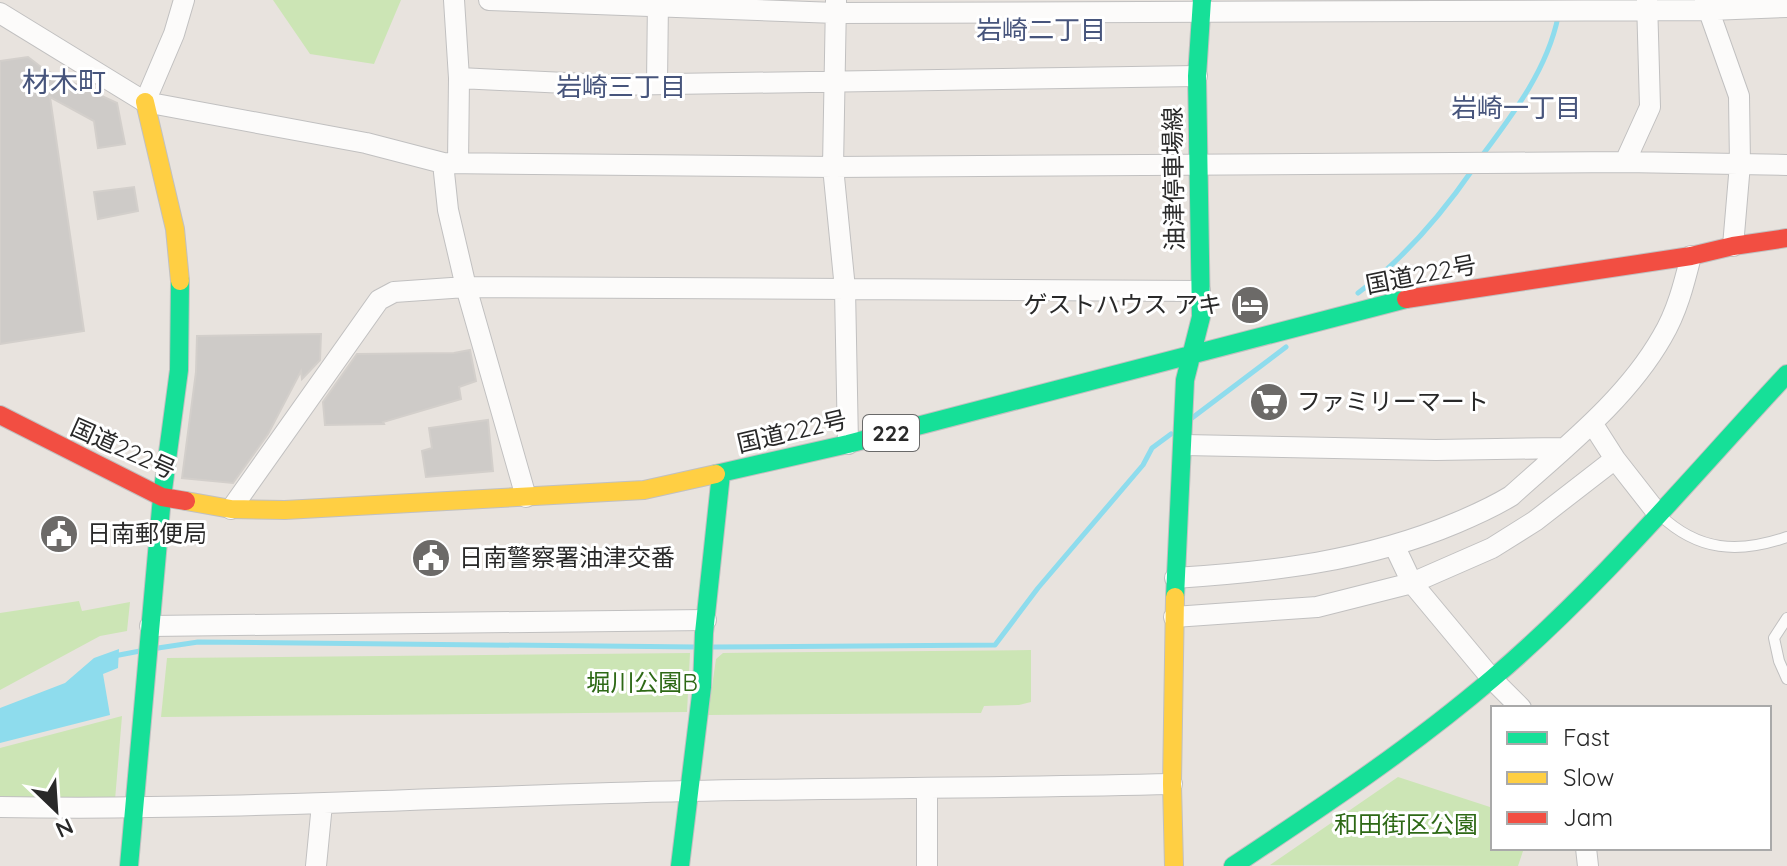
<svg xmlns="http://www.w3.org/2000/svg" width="1787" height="866" font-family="Quicksand,'Noto Sans JP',sans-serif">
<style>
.green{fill:#cce5b5}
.water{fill:#8edced}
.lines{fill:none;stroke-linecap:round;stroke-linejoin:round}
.stream{stroke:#8edced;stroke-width:5}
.building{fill:#cecbc8;stroke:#d3cfcb;stroke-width:2}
.lane-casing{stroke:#c1c0c0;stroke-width:12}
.street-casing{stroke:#c1c0c0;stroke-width:22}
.fast-casing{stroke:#c1c0c0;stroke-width:20}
.slow-casing{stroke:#c1c0c0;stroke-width:20}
.jam-casing{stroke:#c1c0c0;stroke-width:20}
.lane{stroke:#fcfbfa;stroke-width:10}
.street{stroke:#fcfbfa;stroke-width:20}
.fast{stroke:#16e098;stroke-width:18}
.slow{stroke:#ffcf43;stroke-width:18}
.jam{stroke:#f24e42;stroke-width:18}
.labels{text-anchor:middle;stroke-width:6;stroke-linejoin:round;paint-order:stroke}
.shield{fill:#fff;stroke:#696969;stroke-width:2}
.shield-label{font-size:22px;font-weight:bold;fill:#292929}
.street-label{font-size:24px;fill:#292929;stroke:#fff}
.poi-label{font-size:24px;fill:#292929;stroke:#fff;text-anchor:start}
.park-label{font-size:24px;fill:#2e6916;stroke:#fff}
.neighbourhood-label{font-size:26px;fill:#47557c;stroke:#fff}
.quarter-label{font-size:28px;fill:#47557c;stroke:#fff}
</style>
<rect width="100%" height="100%" fill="#e8e3de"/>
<path class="green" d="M273,0H401L374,64L310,54Z
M79,601L82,611L130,602L127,631L100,636L0,690V613Z
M1031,650V702L1019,705L984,706L981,713L708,715L716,659L723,653Z
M690,653L687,712L161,717L167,658Z
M122,716L115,800L0,798V748Z
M1398,777L1493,808V848H1524L1518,866L1270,865Z"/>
<path class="water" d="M119,649L118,668L103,674L110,715L0,743V708L65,683L94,658Z"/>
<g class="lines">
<path class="stream" d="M1481,157C1513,114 1547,70 1558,17
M1358,293C1402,260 1442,214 1473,169
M1192,418L1286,347
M713,647L995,645L1038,588L1143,465L1152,448L1171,434
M158,648L198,642L695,647
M114,656L140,651"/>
</g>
<path class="building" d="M28,57L45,70L117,103L125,144L98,148L94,121L50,97L84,331L0,344V61Z
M134,187L138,211L98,219L94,192Z
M321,334L320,360L302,379L301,371L268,434L233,483L182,478L196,372L197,336Z
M470,350L476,381L459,387L461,399L383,422L384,424L325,425L323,402L357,354L454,353Z
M488,420L493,471L426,477L422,451L432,448L429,428Z"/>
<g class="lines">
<g class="lane-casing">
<path id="lane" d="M1660,515C1698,551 1738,554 1787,537
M1787,618L1774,638L1779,661L1787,679"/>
</g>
<g class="street-casing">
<path id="street" d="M454,0L459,78L458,163
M489,0L836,13L1710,10L1787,7
M1705,0L1739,96L1740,164L1733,246
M836,1L833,167L845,289L848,444
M0,13L145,102L366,143L443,163L833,167L1625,162L1787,165
M459,78L608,85L1197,76
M657,84L658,0
M145,102L174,34L184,0
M1625,162L1650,107L1647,0
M443,163L448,210L466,287L526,497
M1592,423L1615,459L1658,514
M1184,445L1436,450L1564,448
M231,509L379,300L394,292L466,287L1200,291
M1394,545L1412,583L1492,679L1521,708
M1175,578C1271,572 1366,561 1456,523C1475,515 1493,507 1511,496C1564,448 1626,400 1662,337C1677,312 1684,284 1691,256
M1174,617L1317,607L1412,583L1492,548L1535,521L1615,459
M150,626L706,620
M927,790V866
M0,807C230,811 459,796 688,791C849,788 1010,788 1172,784
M1586,848L1588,866
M316,866L322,804"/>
</g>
<g class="fast-casing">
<path id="fast" d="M716,474L848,444L1406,299
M1175,597L1185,380L1201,317L1197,76L1202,0
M129,866L162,497L179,370L180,281
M680,866L702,687L704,633L721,474
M1233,866C1322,807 1411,748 1493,678C1600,587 1691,477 1787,374"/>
</g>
<g class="slow-casing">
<path id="slow" d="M145,102L175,229L180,281
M186,501L231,509L285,510L644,490L716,474
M1174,866L1172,784L1175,597"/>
</g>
<g class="jam-casing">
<path id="jam" d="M1406,299L1691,256L1733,246L1787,238
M0,415L162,497L186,501"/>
</g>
<use href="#lane" class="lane"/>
<use href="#street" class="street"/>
<use href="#fast" class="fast"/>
<use href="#slow" class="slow"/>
<use href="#jam" class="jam"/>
</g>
<defs>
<g id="hotel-disc" transform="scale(2)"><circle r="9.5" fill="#6c6a68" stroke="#fff"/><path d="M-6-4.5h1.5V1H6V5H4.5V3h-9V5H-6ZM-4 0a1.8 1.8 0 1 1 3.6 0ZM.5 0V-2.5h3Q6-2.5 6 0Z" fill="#fff"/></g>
<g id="supermarket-disc" transform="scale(2)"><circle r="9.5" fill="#6c6a68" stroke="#fff"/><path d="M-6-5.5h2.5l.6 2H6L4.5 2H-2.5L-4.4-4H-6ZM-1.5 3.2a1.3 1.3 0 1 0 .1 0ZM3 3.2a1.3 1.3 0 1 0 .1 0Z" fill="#fff"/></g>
<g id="civic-disc" transform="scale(2)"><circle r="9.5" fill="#6c6a68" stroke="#fff"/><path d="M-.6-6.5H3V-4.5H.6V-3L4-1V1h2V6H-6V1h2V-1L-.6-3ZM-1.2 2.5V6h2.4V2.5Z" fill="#fff"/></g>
</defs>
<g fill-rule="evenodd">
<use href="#hotel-disc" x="1250" y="305"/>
<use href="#supermarket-disc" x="1269" y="402"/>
<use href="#civic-disc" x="59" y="534"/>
<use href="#civic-disc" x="431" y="558"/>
</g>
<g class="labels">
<rect class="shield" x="863" y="415" width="56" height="36" rx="6"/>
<g class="shield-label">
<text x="891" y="441">222</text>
</g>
<g class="street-label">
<text transform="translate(1174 179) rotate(-91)" y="8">油津停車場線</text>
<text transform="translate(1421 275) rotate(-11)" y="8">国道222号</text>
<text transform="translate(792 432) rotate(-13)" y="8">国道222号</text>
<text transform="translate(123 449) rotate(24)" y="8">国道222号</text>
</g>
<g class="poi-label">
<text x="1222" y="313" text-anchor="end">ゲストハウス アキ</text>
<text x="1297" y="410">ファミリーマート</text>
<text x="87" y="542">日南郵便局</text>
<text x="459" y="566">日南警察署油津交番</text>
</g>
<g class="park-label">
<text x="642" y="691">堀川公園B</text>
<text x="1406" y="833">和田街区公園</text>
</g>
<g class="neighbourhood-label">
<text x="1041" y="39">岩崎二丁目</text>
<text x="621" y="96">岩崎三丁目</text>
<text x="1516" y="117">岩崎一丁目</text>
</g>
<g class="quarter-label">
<text x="64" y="92">材木町</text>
</g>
</g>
<rect x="1491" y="706" width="280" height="144" fill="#ffffff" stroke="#a9a9a9" stroke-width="2"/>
<rect x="1507" y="732" width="40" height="12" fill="#16e098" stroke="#a9a9a9" stroke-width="2"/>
<text x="1563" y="746" font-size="24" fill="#292929">Fast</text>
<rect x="1507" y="772" width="40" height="12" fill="#ffcf43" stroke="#a9a9a9" stroke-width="2"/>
<text x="1563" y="786" font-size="24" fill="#292929">Slow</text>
<rect x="1507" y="812" width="40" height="12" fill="#f24e42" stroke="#a9a9a9" stroke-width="2"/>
<text x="1563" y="826" font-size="24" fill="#292929">Jam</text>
<g transform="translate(56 810) rotate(155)" stroke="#ffffff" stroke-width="6" paint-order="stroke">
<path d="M0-6L14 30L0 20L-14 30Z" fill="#292929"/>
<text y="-12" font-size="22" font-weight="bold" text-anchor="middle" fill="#292929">N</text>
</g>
</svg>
